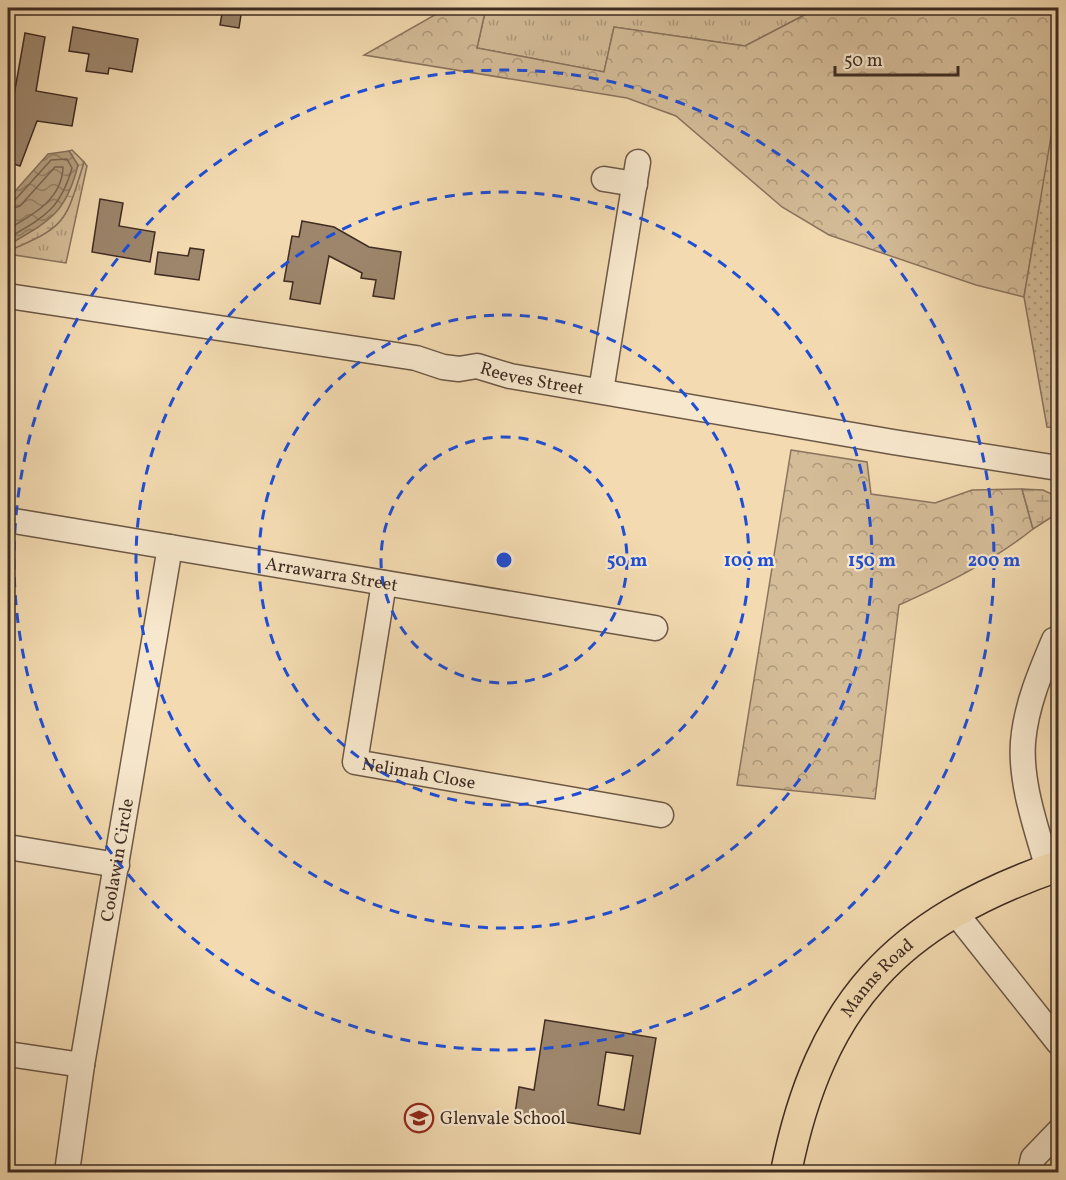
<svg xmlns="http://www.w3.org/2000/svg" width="1066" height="1180" font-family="Vollkorn,serif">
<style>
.grass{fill:url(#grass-tufts);stroke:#8a745e;stroke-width:1.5}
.forest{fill:url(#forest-crowns);stroke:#8a745e;stroke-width:1.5}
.wetland{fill:url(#wetland-marsh);stroke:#8a745e;stroke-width:1.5}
.park{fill:url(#park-dots);stroke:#8a745e;stroke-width:1.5}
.water{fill:url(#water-waves);stroke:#86715b;stroke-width:1.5}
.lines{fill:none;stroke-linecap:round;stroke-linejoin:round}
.shore{stroke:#7a6652;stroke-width:1.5}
.building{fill:#9d866c;stroke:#3f2c23;stroke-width:1.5;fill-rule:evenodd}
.minor-casing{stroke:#6c5846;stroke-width:27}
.major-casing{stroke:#3f2c23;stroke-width:33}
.minor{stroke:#f7e7cc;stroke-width:24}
.major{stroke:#f3dab0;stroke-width:30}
.ring{fill:none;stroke:#1d4ed8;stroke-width:3;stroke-dasharray:10 8}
.labels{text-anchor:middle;stroke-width:4.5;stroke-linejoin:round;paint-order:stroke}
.street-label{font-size:18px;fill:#3f2c23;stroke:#f7e7cc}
.poi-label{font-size:18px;fill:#3f2c23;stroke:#f7e7cc;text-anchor:start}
.centre{fill:#1d4ed8;stroke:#f7e7cc;stroke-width:3}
.ring-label{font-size:18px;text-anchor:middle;font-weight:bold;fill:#1d4ed8;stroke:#f7e7cc;stroke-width:4.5;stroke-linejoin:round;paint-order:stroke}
</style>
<defs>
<pattern id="grass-tufts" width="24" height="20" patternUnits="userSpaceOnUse" patternTransform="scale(1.5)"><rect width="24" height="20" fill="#d4bc98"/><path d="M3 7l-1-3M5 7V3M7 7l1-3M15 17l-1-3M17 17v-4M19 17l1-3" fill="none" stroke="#ad997c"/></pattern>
<pattern id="forest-crowns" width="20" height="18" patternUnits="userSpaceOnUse" patternTransform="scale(1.5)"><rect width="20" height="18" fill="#d4bc98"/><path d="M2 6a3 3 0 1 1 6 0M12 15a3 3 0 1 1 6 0" fill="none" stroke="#ad997c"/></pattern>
<pattern id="wetland-marsh" width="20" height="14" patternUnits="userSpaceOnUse" patternTransform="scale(1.5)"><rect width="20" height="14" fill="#d4bc98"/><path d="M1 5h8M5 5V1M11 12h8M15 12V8" fill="none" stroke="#ad997c"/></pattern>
<pattern id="park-dots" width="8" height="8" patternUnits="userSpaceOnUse" patternTransform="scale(1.5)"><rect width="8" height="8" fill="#d4bc98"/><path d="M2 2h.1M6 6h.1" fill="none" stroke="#ad997c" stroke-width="1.8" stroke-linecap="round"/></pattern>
<pattern id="water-waves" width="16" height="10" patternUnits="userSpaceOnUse" patternTransform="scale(1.5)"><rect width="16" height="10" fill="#b69f80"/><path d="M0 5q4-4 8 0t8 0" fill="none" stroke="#958268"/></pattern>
</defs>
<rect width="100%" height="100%" fill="#f3dab0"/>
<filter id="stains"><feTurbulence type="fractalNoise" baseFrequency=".00333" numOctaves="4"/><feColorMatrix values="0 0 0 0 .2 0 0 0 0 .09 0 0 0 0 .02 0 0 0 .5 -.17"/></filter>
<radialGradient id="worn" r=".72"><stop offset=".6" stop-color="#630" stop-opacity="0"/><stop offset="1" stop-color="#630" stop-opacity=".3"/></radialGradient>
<path class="grass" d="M486,8H818L745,46L614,27L604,72L477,48Z
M84,162L87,166L66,263L8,254V251C67,226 65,223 84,162Z"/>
<path class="forest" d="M447,8H486L477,48L604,72L614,27L745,46L818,8H1058V263L1033,244L1024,297L976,285L829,235L782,207L676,116L627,98L364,55Z
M791,450L867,462L871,494L935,503L972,490L1022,489L1033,529C993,561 946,584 899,605L875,799L737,785Z"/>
<path class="wetland" d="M72,150L84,162C65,223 67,226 8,251V245L38,227L78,166L69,151Z
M1022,489L1043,490L1058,497V513L1033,529Z"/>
<path class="park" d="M1058,95V428L1047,427L1024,297Z"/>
<path class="water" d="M69,151L78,165C66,214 49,221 8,245V199L48,154Z"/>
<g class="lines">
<path class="shore" d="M8,203L14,201L51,160L67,159L72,168C60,210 44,217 8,238
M8,210L20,206L55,167H63C62,200 32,215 8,229"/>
</g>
<path class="building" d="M223,8H242L239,28L220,25Z
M73,27L138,39L132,72L109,68L108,74L86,71L89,54L69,51Z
M25,33L45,37L36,91L77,98L72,126L37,121L20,166L8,162V111L11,112Z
M100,199L123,203L119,226L155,232L150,262L92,252Z
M302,221L334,227L369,247L401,252L394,299L373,296L376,280L361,278L362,273L329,256L320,304L290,299L293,282L284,281L292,236L299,237Z
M190,248L204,250L199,280L155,274L158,252L188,256Z
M545,1020L656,1038L640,1134L515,1114L519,1087L534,1090ZM606,1052L633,1056L624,1110L598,1105Z"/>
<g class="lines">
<g class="minor-casing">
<g id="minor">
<path d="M604,179L635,184"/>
<path id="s1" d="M8,296L416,358L443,367L459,369L477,366L510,376L893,442L1058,468"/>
<path d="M601,391L638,162"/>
<path id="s2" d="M8,520L655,628"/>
<path id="s3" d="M384,583L355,762L661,815"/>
<path d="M8,847L117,865"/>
<path d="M1048,869C1037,830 1020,784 1023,742C1026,706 1040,673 1054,640"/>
<path d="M954,911L1058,1042"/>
<path d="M8,1054L82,1065"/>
<path id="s4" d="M67,1172L82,1065L170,547"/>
<path d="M1030,1172L1033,1158L1058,1132"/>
</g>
</g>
<g class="major-casing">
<g id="major">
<path id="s5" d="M786,1172C820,1003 896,922 1058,866"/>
</g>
</g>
<use href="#minor" class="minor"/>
<use href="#major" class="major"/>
</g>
<g class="ring">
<circle cx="504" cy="560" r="123"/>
<circle cx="504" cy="560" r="245"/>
<circle cx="504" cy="560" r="368"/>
<circle cx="504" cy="560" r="490"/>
</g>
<defs>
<g id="school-ring" transform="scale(1.5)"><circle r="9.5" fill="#f7e7cc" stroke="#8f2418" stroke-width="1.5"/><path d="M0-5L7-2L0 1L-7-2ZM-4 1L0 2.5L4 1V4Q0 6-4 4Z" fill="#8f2418"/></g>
</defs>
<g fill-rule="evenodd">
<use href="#school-ring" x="419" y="1118"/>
</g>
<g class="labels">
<g class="street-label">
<text dy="6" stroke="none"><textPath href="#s1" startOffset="532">Reeves Street</textPath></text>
<text dy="6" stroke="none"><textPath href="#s2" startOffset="328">Arrawarra Street</textPath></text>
<text dy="6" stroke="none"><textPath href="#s3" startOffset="246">Nelimah Close</textPath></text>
<text dy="6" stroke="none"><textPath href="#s4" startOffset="316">Coolawin Circle</textPath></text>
<text dy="6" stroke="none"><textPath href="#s5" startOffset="218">Manns Road</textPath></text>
</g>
<g class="poi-label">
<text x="440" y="1124">Glenvale School</text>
</g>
</g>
<circle cx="504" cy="560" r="9" class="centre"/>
<g class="ring-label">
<text x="627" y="566">50 m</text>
<text x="749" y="566">100 m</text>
<text x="872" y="566">150 m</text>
<text x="994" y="566">200 m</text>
</g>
<rect width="1066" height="1180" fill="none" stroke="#f3dab0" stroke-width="30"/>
<rect x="9" y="9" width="1048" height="1162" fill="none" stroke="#3f2c23" stroke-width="3"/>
<rect x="15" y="15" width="1036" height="1150" fill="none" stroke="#3f2c23" stroke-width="1.5"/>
<path d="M835 66v9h123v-9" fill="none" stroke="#3f2c23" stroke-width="3"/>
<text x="844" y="66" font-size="18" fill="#3f2c23" stroke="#f7e7cc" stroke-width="4.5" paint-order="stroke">50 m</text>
<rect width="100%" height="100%" filter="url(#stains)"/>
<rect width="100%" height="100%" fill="url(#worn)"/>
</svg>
